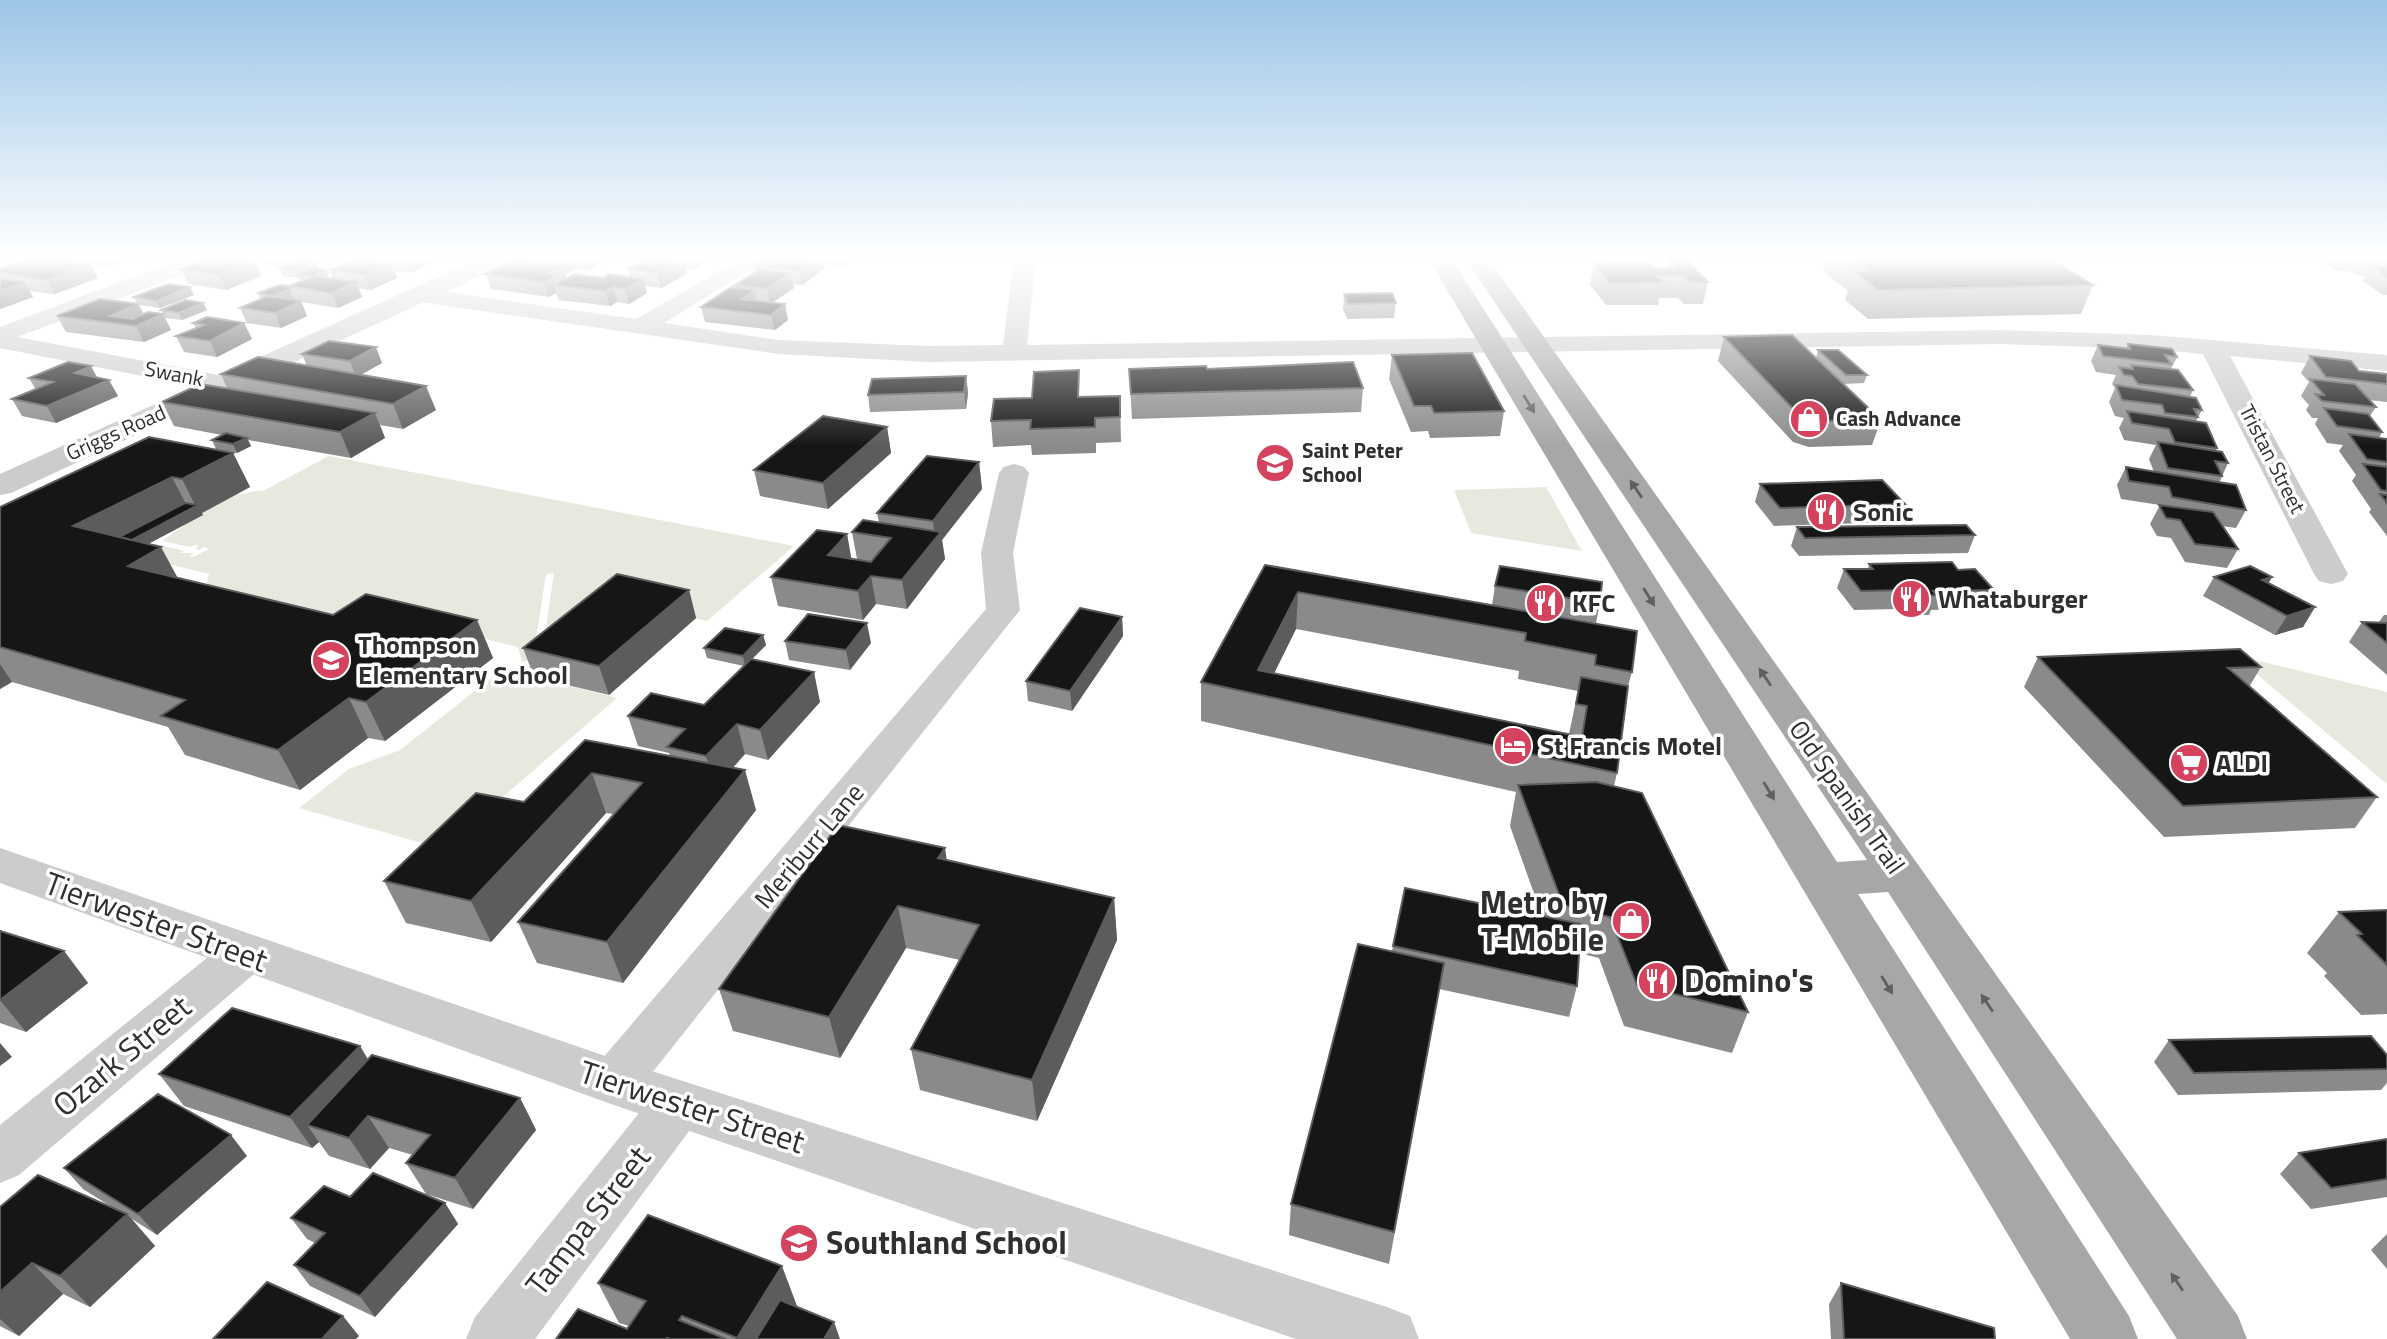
<svg xmlns="http://www.w3.org/2000/svg" width="2387" height="1339" font-family="'Titillium Web',sans-serif">
<style>
.green{fill:#e6eade}
.lines{fill:none;stroke-linecap:round;stroke-linejoin:round}
.minor{fill:#ccc;fill-rule:evenodd}
.tertiary{fill:#ccc;fill-rule:evenodd}
.primary{fill:#a7a7a7;fill-rule:evenodd}
.wall{fill:#8a8a8a;fill-rule:evenodd}
.shaded-wall{fill:#5c5c5c}
.building{fill:#161616;stroke:#5c5c5c;stroke-width:2}
.oneway{fill:#5f5f5f}
.labels{text-anchor:middle;stroke-width:7;stroke-linejoin:round;paint-order:stroke}
.far-street-label{font-size:21px;fill:#2f2f2f;stroke:#fff}
.far-poi-label{font-size:21px;font-weight:bold;fill:#2f2f2f;stroke:#fff;text-anchor:start}
.poi-label{font-size:26px;font-weight:bold;fill:#2f2f2f;stroke:#fff;text-anchor:start}
.street-label{font-size:26px;fill:#2f2f2f;stroke:#fff}
.near-poi-label{font-size:32px;font-weight:bold;fill:#2f2f2f;stroke:#fff;text-anchor:start}
.near-street-label{font-size:32px;fill:#2f2f2f;stroke:#fff}
</style>
<rect width="100%" height="100%" fill="#fff"/>
<path class="green" d="M329,456L794,546L707,621L625,602L541,661L554,573L546,574L533,659L522,662L518,647L382,614L321,628L204,599L209,574L136,556L156,544L184,551L180,553H194L189,556L193,557L209,549L204,547L199,550L195,549L199,546L195,545L190,547L162,541L200,514L236,494C246,496 252,489 263,491Z
M1546,487L1582,551L1471,533L1454,490Z
M2234,655L2387,692V784Z
M529,666L543,670L535,677L617,698L443,849L299,808L349,769L400,750L495,675Z"/>
<g class="lines">
<path class="minor" d="M184,258H215L213,263L17,337L224,376L233,378L237,384L233,390L224,392L0,348V327Z
M743,258H769L664,323L779,340L929,346L1003,345L1014,258H1036L1027,345L2000,330L2151,335L2387,355V371L2230,356L2348,574L2343,581L2331,584L2319,581L2314,574L2203,354L2151,349L2000,344L929,362L779,354L420,302L412,300L409,295L412,290L420,288L636,319Z
M1014,464L1024,467L1029,473L1013,553L1020,610L632,1098L614,1104L596,1098L588,1082L596,1066L986,609L981,553L999,473L1004,467Z
M245,936L262,941L269,954L262,967L19,1175L0,1183V1125L228,941Z
M679,1080L698,1087L705,1103L698,1119L535,1339H466L475,1317L660,1087Z"/>
<path class="tertiary" d="M480,258H511L508,263L11,493L0,495V474Z
M0,848L611,1058L1387,1307L1410,1316L1419,1339H1296L611,1104L0,883Z"/>
<path class="primary" d="M1428,258H1451L1837,862L1867,860L1465,258H1488L2238,1316L2247,1339H2177L1888,892L1858,894L2129,1316L2138,1339H2070Z"/>
</g>
<path class="wall" d="M76,258H134L109,267L91,264L98,278L55,294L29,291L33,297L0,309V269L77,262Z
M256,258H324L314,262L316,263L319,269L326,270L329,278L333,279L330,270L354,260L353,258H430L431,263L410,273L394,271L397,278L370,290L359,288L362,297L338,308L301,302L307,316L281,328L247,323L240,308L260,299L258,293L289,286L300,282L298,278L283,276L279,268L282,267L258,263Z
M517,258H627L621,261L606,259V261L589,270L575,269L565,275L566,279L630,277L628,269L648,258H711L693,269L686,268L687,274L661,288L645,286L647,293L629,304L617,302L610,306L559,300L556,293L549,297L491,289L486,274L517,260Z
M783,258H855L843,267L824,264L825,268L802,285L793,284L794,288L772,303L788,320L775,330L705,322L701,307L736,288L735,285L754,273L753,266L780,260Z
M1542,258H1604V262H1545Z
M1827,258H2050L2093,285L2081,314L1868,319L1845,300L1848,291L1823,271Z
M2330,258H2386L2387,259V295H2383L2363,281L2366,276L2357,275L2353,272L2335,270L2327,264Z
M1668,260L1708,282L1703,304H1684L1678,298H1659L1658,305H1606L1590,285L1594,263L1667,268Z
M255,261L261,276L226,290L188,284L181,269Z
M1344,294L1396,303L1394,318L1347,319L1343,309Z
M194,295L160,308L139,305L144,314H163L161,310L203,303L207,310L182,320L165,318L171,330L144,342L66,332L57,316L137,304L134,297Z
M193,323H244L252,339L217,357L184,352L176,336L196,328Z
M1724,337L1816,358L1818,350L1867,375L1864,383L1844,384L1881,420L1872,445L1809,447L1793,442L1718,361Z
M2128,344L2177,357L2171,369L2193,390L2190,397L2202,410L2196,421L2217,448L2216,451L2228,463L2219,483L2246,510L2236,528L2222,526L2238,549L2227,568L2185,562L2171,538L2157,536L2150,524L2160,505L2121,499L2117,485L2126,467L2154,472L2149,459L2156,445L2124,440L2119,428L2124,418L2115,416L2109,402L2115,388L2112,384L2116,375L2096,372L2091,361L2098,345L2125,349Z
M302,354L382,363L361,375L436,410L403,429L380,425L385,438L351,458L248,440L251,446L237,453L216,449L212,440L222,435L174,426L162,402L227,388L221,374L307,366Z
M1392,355L1504,411L1500,436L1430,438L1428,431L1411,432L1389,379Z
M2310,356L2359,371L2387,374V402L2369,400L2376,407L2370,416L2382,432L2379,438L2387,439V536L2369,512L2371,509L2352,481L2356,475L2339,451L2343,445L2327,443L2315,424L2318,418H2312L2306,410L2309,405L2301,396L2309,382L2301,373Z
M1129,369H1207L1363,388L1361,412L1132,419Z
M966,376L968,393L966,409L870,412L868,395Z
M29,378L118,396L56,423L22,416L12,399L36,390Z
M1120,396L1121,442L1096,443V453L1032,455L1031,445L993,447L991,421L1080,397Z
M887,427L891,453L828,509L760,496L754,470Z
M233,453L250,487L202,513L203,515L148,544L178,578L333,615L477,620L493,658L385,741L368,738L300,790L185,755L168,727L12,682L0,689V507Z
M979,462L982,489L942,540L945,559L907,609L876,604L863,620L778,606L771,577L847,534L851,559H857L852,532L879,523L877,513Z
M1760,484L1905,504L1898,522L1774,526L1755,502Z
M1797,527L1975,535L1968,553L1799,556L1791,546Z
M1869,564L1958,570L1994,590L1986,609L1931,610L1929,615H1918L1915,612L1900,613L1898,609L1854,610L1837,588L1844,569H1868Z
M1265,565L1637,631L1632,672L1628,686L1617,773L1614,786L1748,1012L1732,1053L1624,1026L1599,958L1579,953L1577,986L1569,1017L1439,989L1389,1264L1289,1235L1291,1204L1392,951L1405,888L1542,916L1510,826L1516,792L1201,721V682ZM1296,629L1519,671L1518,679L1578,691L1569,734L1274,673Z
M2214,577H2272L2268,583L2315,607L2303,627L2275,635L2203,596Z
M1495,586L1600,603L1596,623L1492,605Z
M689,590L696,618L609,695L534,677L523,648Z
M2384,615H2387V675L2349,642L2362,622H2379Z
M1122,617L1123,636L1072,711L1028,701L1026,681Z
M763,635L766,645L752,659L820,702L768,760L745,754L733,768L756,810L623,983L537,963L518,922L613,814L606,813L491,942L406,923L384,881L524,802L585,740L670,756L669,753L638,746L628,716L704,705L744,666L707,658L704,648Z
M785,641L871,643L850,670L789,660Z
M2038,657L2261,667L2249,687L2377,797L2355,828L2164,837L2024,687Z
M947,860L1114,898L1117,940L1037,1121L920,1090L911,1049L960,960L906,948L840,1058L733,1031L719,989Z
M2387,910V1014L2361,1015L2324,976L2327,973L2307,953L2339,912Z
M0,931L64,951L88,983L26,1032L0,1023Z
M2169,1040L2387,1055V1083L2381,1090L2178,1095L2154,1062Z
M360,1046L368,1060L520,1098L536,1130L473,1209L426,1194L406,1163L413,1155L389,1148L370,1169L329,1156L319,1142L312,1148L184,1106L159,1074Z
M2387,1139V1197L2311,1209L2280,1174L2299,1153Z
M247,1156L157,1235L132,1219L155,1246L90,1307L63,1294L19,1336L0,1326V1207L115,1209L83,1189L64,1168Z
M350,1197L445,1203L458,1224L375,1317L310,1286L294,1265L315,1243L307,1239L291,1218Z
M2387,1234V1269L2371,1250Z
M598,1283L797,1306L840,1339H556L627,1329L629,1326L619,1323Z
M1841,1283L1995,1339H1831L1829,1304Z"/>
<path class="shaded-wall" d="M105,258H134L109,267Z
M290,258H324L295,270Z
M405,258H430L431,263L410,273Z
M564,258H572L575,269L565,275L566,281L554,285L556,293L549,297L544,282L549,273L561,267L559,261Z
M585,258H605L606,261L589,270Z
M690,258H711L693,269Z
M816,258H823L825,268L802,285L800,271Z
M842,258H855L843,267Z
M684,259L687,274L661,288L657,273Z
M255,261L261,276L226,290L220,275Z
M316,263L319,270L298,275L297,271Z
M391,263L397,278L370,290L365,275Z
M91,264L98,278L55,294L47,280Z
M326,270L329,278L311,277Z
M791,273L794,288L770,304L767,289Z
M643,279L647,293L629,304L625,289Z
M25,282L33,297L0,309V285Z
M356,282L362,297L338,308L332,293Z
M190,287L194,295L160,308L156,301Z
M613,287L617,302L610,306L605,291Z
M290,289L293,297L277,304L273,296Z
M755,290L758,305L741,299Z
M301,301L307,316L281,328L275,313Z
M203,303L207,310L182,320L179,313Z
M138,304L146,319L131,326L110,316Z
M785,304L788,320L775,330L771,315Z
M163,314L171,330L144,342L136,326Z
M244,323L252,339L217,357L210,341Z
M376,347L382,363L356,377L350,361Z
M91,366L100,383L75,373Z
M966,376L968,393L966,409L964,392Z
M109,380L118,396L56,423L47,406Z
M426,386L436,410L403,429L393,404Z
M375,413L385,438L351,458L340,432Z
M887,427L891,453L828,509L823,483Z
M247,438L251,446L237,453L233,444Z
M233,453L250,487L202,513L203,515L108,565L73,526L172,477L189,510L196,507L182,479Z
M979,462L982,489L942,540L945,559L907,609L902,580L935,539L933,521Z
M847,534L852,562L828,555Z
M161,547L181,584L128,566Z
M871,576L876,604L863,620L858,591Z
M2272,577L2261,596L2262,580Z
M689,590L696,618L609,695L599,666Z
M1298,592L1296,629L1263,696L1258,670Z
M2315,607L2303,627L2275,635L2287,616Z
M1122,617L1123,636L1072,711L1070,691Z
M477,620L493,658L385,741L366,702Z
M867,623L871,643L850,670L846,650Z
M763,635L766,645L745,666L743,656Z
M0,664L12,682L0,689Z
M814,672L820,702L768,760L760,730Z
M349,698L368,738L300,790L278,750Z
M737,724L745,754L715,787L706,756Z
M745,770L756,810L623,983L607,942Z
M592,773L606,813L491,942L471,901Z
M945,848L951,889L938,858Z
M1114,898L1117,940L1037,1121L1032,1080Z
M898,906L906,948L840,1058L829,1017Z
M64,951L88,983L26,1032L0,1000Z
M0,1043L12,1057L0,1066Z
M360,1046L379,1078L307,1125L319,1142L312,1148L290,1117Z
M520,1098L536,1130L473,1209L455,1178Z
M368,1116L389,1148L370,1169L349,1138Z
M231,1135L247,1156L157,1235L138,1214Z
M445,1203L458,1224L375,1317L360,1296Z
M127,1214L155,1246L90,1307L60,1276Z
M32,1263L63,1294L19,1336L0,1319V1292Z
M782,1266L797,1306L777,1339H737V1338Z
M343,1316L359,1336L356,1339H322Z
M834,1322L840,1339H824Z"/>
<path class="building" d="M29,258H51L91,264L47,280L0,273V269Z
M209,258H236L255,261L220,275L181,269Z
M533,258H564L559,261Z
M648,258H679L684,259L657,273L628,269Z
M783,258H816L800,271L753,266L764,259L780,260Z
M1851,258H2050L2093,285L1878,290L1854,271H1868Z
M2362,258H2386L2387,263L2364,261Z
M357,259L391,263L365,275L330,270Z
M1687,259L1708,282H1689L1683,276H1657L1663,282L1610,283L1594,263H1650L1654,268H1676L1668,260Z
M300,260L316,263L297,271L279,268Z
M516,260L562,266L549,273L560,274L544,282L486,274Z
M2371,266L2387,267V277Z
M312,268L326,270L311,277L297,275Z
M760,269L791,273L767,289L735,285Z
M574,274L603,278L609,274L643,279L625,289L613,287L605,291L554,285Z
M314,276L356,282L332,293L289,286Z
M0,279H1L25,282L0,291Z
M168,284L190,287L156,301L134,297Z
M280,285L289,286L290,289L273,296L258,293Z
M731,287L755,290L741,299L785,304L771,315L701,307Z
M1392,293L1396,303L1348,304L1344,294Z
M267,296L301,301L275,313L240,308Z
M100,299L138,304L110,316L133,319L148,312L163,314L136,326L57,316Z
M185,300L203,303L179,313L161,310Z
M207,317L244,323L210,341L176,336L204,325L193,323Z
M1792,335L1881,420L1817,421L1800,416L1724,337Z
M329,341L376,347L350,361L302,354Z
M2128,344L2172,349L2177,357L2165,355L2171,364L2103,356L2098,345L2130,349Z
M1818,350H1838L1867,375H1846Z
M1472,353L1504,411L1434,413L1431,406H1414L1392,355Z
M2310,356L2351,361L2359,371L2387,374V384L2326,377Z
M258,357L426,386L393,404L221,374Z
M68,362L91,366L75,373L109,380L47,406L12,399L53,382L29,378Z
M1353,362L1363,388L1131,394L1129,369L1206,366L1207,369Z
M2131,365L2178,370L2193,390L2138,384L2132,376L2124,375L2119,367L2133,369Z
M1079,370L1078,397L1120,396V417L1095,418V427L1030,429L1031,420L991,421L994,399L1032,398L1034,372Z
M966,376L964,392L868,395L872,379Z
M2310,379L2355,384L2376,407L2322,401L2315,394L2324,395Z
M200,384L375,413L340,432L162,402Z
M2116,385L2196,398L2202,410L2194,409L2198,417L2165,413L2162,405L2122,400Z
M2324,408L2368,414L2382,432L2337,426Z
M2127,411L2206,423L2217,448L2175,442L2169,429L2132,423Z
M823,416L887,427L823,483L754,470Z
M226,433L247,438L233,444L212,440Z
M2349,434L2387,439V462L2367,459Z
M149,437L233,453L182,479L172,477L73,526L161,547L128,566L333,615L366,594L477,620L366,702L349,698L278,750L161,716L185,700L0,647V507Z
M2158,442L2222,452L2228,463L2215,461L2222,476L2168,468Z
M927,456L979,462L933,521L877,513Z
M2363,464L2387,467V491L2381,490Z
M2126,467L2236,485L2246,510L2172,497L2169,487L2129,481Z
M1882,480L1905,504L1780,508L1760,484Z
M2380,494L2387,495V503Z
M185,503L198,505L132,540L119,537Z
M2159,505L2213,512L2238,549L2195,544L2180,520L2166,518Z
M863,520L941,532L902,580L871,576L858,591L771,577L817,530L847,534L828,555L871,562L891,538L852,532Z
M1966,525L1975,535L1805,538L1797,527Z
M1952,562L1958,570L1975,569L1994,590L1933,591L1937,595L1925,596L1923,593H1908L1905,590L1861,591L1844,569H1873L1869,564Z
M1265,565L1637,631L1632,672L1595,665L1596,655L1525,641L1526,633L1298,592L1258,670L1582,737L1587,706L1576,704L1581,677L1628,686L1617,773L1201,682Z
M1500,566L1602,582L1600,603L1495,586Z
M2250,566L2272,577L2262,580L2315,607L2287,616L2214,577Z
M617,574L689,590L599,666L523,648Z
M1080,608L1122,617L1070,691L1026,681Z
M808,614L867,623L846,650L785,641Z
M2362,622L2387,623V643Z
M725,628L763,635L743,656L704,648Z
M2240,649L2261,667L2228,668L2377,797L2183,806L2038,657Z
M751,659L814,672L760,730L737,724L706,756L667,747L685,729L628,716L651,693L704,705Z
M585,740L745,770L607,942L518,922L642,783L592,773L471,901L384,881L476,793L524,802Z
M1596,782L1642,793L1748,1012L1637,985L1610,917L1563,905L1518,785Z
M838,825L945,848L938,858L1114,898L1032,1080L911,1049L979,925L898,906L829,1017L719,989Z
M1405,888L1581,924L1577,986L1393,946Z
M2387,910V965L2357,935L2362,934L2339,912Z
M0,931L64,951L0,1000Z
M1358,944L1444,963L1394,1232L1291,1204Z
M232,1008L360,1046L290,1117L159,1074Z
M2371,1036L2387,1055V1069L2194,1073L2169,1040Z
M372,1055L520,1098L455,1178L406,1163L430,1135L368,1116L349,1138L307,1125Z
M158,1094L231,1135L138,1214L64,1168Z
M2387,1139V1179L2331,1188L2299,1153Z
M373,1173L445,1203L360,1296L294,1265L325,1233L291,1218L324,1186L350,1197Z
M38,1175L127,1214L60,1276L32,1263L0,1292V1207Z
M648,1215L782,1266L737,1338L682,1316L679,1320L726,1339H670L667,1338L666,1339H556L578,1309L627,1329L646,1301L598,1283Z
M267,1282L343,1316L322,1339H213Z
M1841,1283L1994,1328L1995,1339H1844Z
M780,1300L834,1322L824,1339H756Z"/>
<defs><path id="oneway-solid" d="M-6-.8H1V-3.2L6.5 0L1 3.2V.8H-6Z" transform="scale(1.75)"/></defs>
<g class="oneway">
<use href="#oneway-solid" transform="translate(1529 404) rotate(58)"/>
<use href="#oneway-solid" transform="translate(1636 489) rotate(-124)"/>
<use href="#oneway-solid" transform="translate(1649 597) rotate(58)"/>
<use href="#oneway-solid" transform="translate(1765 677) rotate(-124)"/>
<use href="#oneway-solid" transform="translate(1769 791) rotate(59)"/>
<use href="#oneway-solid" transform="translate(1887 985) rotate(58)"/>
<use href="#oneway-solid" transform="translate(1987 1003) rotate(-124)"/>
<use href="#oneway-solid" transform="translate(2177 1282) rotate(-124)"/>
</g>
<linearGradient id="sky" x2="0" y2="1"><stop stop-color="#9dc6e8"/><stop offset="0.58" stop-color="#fff"/><stop offset="1" stop-color="#fff" stop-opacity="0"/></linearGradient>
<rect width="2387" height="446" fill="url(#sky)"/>
<defs>
<g id="shop-disc" transform="scale(2.0125)"><circle r="9.5" fill="#d4425e" stroke="#fff"/><path d="M-5-2.5h2.3a2.7 3.5 0 0 1 5.4 0H5L5.5 6h-11ZM-1.5-2.5h3a1.5 2.3 0 0 0-3 0Z" fill="#fff"/></g>
<g id="school-disc" transform="scale(2.0125)"><circle r="9.5" fill="#d4425e" stroke="#fff"/><path d="M0-5L7-2L0 1L-7-2ZM-4 1L0 2.5L4 1V4Q0 6-4 4Z" fill="#fff"/></g>
<g id="restaurant-disc" transform="scale(2.0125)"><circle r="9.5" fill="#d4425e" stroke="#fff"/><path d="M-5-6h1v4h1v-4h1v4h1v-4h1v5L-1.5 .5V6h-2V.5L-5-1ZM5-6V6H3V1.5H1.5Q1.5-4 5-6Z" fill="#fff"/></g>
<g id="hotel-disc" transform="scale(2.0125)"><circle r="9.5" fill="#d4425e" stroke="#fff"/><path d="M-6-4.5h1.5V1H6V5H4.5V3h-9V5H-6ZM-4 0a1.8 1.8 0 1 1 3.6 0ZM.5 0V-2.5h3Q6-2.5 6 0Z" fill="#fff"/></g>
<g id="supermarket-disc" transform="scale(2.0125)"><circle r="9.5" fill="#d4425e" stroke="#fff"/><path d="M-6-5.5h2.5l.6 2H6L4.5 2H-2.5L-4.4-4H-6ZM-1.5 3.2a1.3 1.3 0 1 0 .1 0ZM3 3.2a1.3 1.3 0 1 0 .1 0Z" fill="#fff"/></g>
</defs>
<g fill-rule="evenodd">
<use href="#shop-disc" x="1809" y="419"/>
<use href="#school-disc" x="1275" y="463"/>
<use href="#restaurant-disc" x="1826" y="512"/>
<use href="#restaurant-disc" x="1911" y="599"/>
<use href="#restaurant-disc" x="1545" y="603"/>
<use href="#school-disc" x="331" y="660"/>
<use href="#hotel-disc" x="1513" y="746"/>
<use href="#supermarket-disc" x="2189" y="763"/>
<use href="#shop-disc" x="1631" y="921"/>
<use href="#restaurant-disc" x="1657" y="981"/>
<use href="#school-disc" x="799" y="1243"/>
</g>
<g class="labels">
<g class="far-street-label">
<text transform="translate(174 374) rotate(11)" y="7">Swank</text>
<text transform="translate(116 433) rotate(-24)" y="7">Griggs Road</text>
<text transform="translate(2272 459) rotate(63)" y="7">Tristan Street</text>
</g>
<g class="far-poi-label">
<text x="1836" y="426">Cash Advance</text>
<text x="1302" y="458">Saint Peter<tspan x="1302" dy="24">School</tspan></text>
</g>
<g class="poi-label">
<text x="1853" y="521">Sonic</text>
<text x="1938" y="608">Whataburger</text>
<text x="1572" y="612">KFC</text>
<text x="358" y="654">Thompson<tspan x="358" dy="30">Elementary School</tspan></text>
<text x="1540" y="755">St Francis Motel</text>
<text x="2216" y="772">ALDI</text>
</g>
<g class="street-label">
<text transform="translate(1847 797) rotate(55)" y="9">Old Spanish Trail</text>
<text transform="translate(809 846) rotate(-50)" y="9">Meriburr Lane</text>
</g>
<g class="near-poi-label">
<text x="1604" y="914" text-anchor="end">Metro by<tspan x="1604" dy="37">T-Mobile</tspan></text>
<text x="1684" y="992">Domino's</text>
<text x="826" y="1254">Southland School</text>
</g>
<g class="near-street-label">
<text transform="translate(156 922) rotate(20)" y="11">Tierwester Street</text>
<text transform="translate(122 1056) rotate(-40)" y="11">Ozark Street</text>
<text transform="translate(692 1107) rotate(18)" y="11">Tierwester Street</text>
<text transform="translate(588 1221) rotate(-52)" y="11">Tampa Street</text>
</g>
</g>
</svg>
